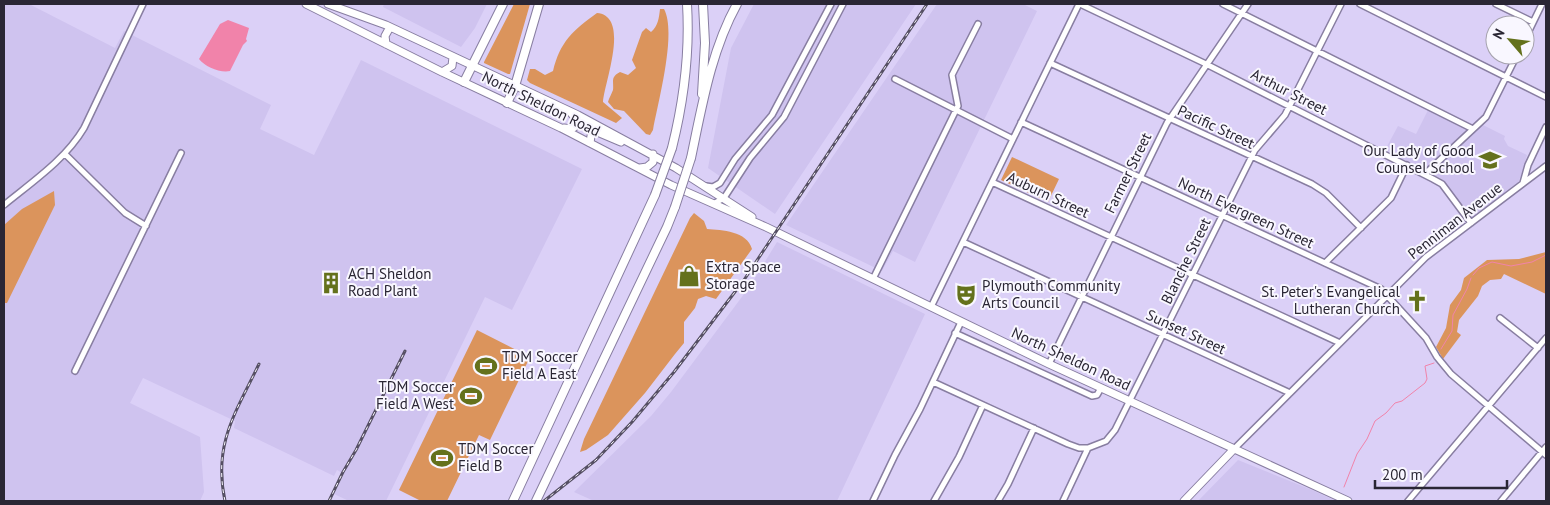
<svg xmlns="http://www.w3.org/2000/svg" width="1550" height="505" font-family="'PT Sans',sans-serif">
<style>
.built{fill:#cfc3ef}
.green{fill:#db945c}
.water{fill:#f183aa}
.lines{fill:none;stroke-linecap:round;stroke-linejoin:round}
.stream{stroke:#f183aa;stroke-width:1}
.minor-casing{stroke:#887ea1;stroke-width:8}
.major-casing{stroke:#887ea1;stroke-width:9}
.highway-casing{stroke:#887ea1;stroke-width:10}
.minor{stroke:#fff;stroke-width:5}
.major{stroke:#fff;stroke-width:7}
.highway{stroke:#fff;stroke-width:8}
.rail-casing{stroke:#554f63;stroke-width:3}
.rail{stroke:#f9f7ff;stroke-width:1;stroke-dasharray:4;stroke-linecap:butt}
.highway-bridge-casing{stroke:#887ea1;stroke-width:10;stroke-linecap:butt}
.highway-bridge{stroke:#fff;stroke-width:8}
.labels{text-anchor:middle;stroke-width:4;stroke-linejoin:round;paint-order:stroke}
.street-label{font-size:15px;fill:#2a2634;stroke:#f9f7ff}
.poi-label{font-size:15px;fill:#2a2634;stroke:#f9f7ff;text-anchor:start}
</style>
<rect width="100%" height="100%" fill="#dbd0f7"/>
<path class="built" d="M4,4H29L115,48L124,31L271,105L260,129L314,155L361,60L582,169L512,310L485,297L386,501H349L334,494L344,474L337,470L334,476L234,428L235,421L143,378L130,403L200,437L204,492L200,501H4Z
M384,4H487L475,28L461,47L383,7Z
M754,4H916L775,214L708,168L731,48Z
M937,4H1023L1037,11L915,262L893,251L882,271L786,225Z
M1428,110L1465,127L1471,134L1481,124L1505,136L1504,139L1508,146L1527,155L1522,173L1517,185L1472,218L1440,178L1385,150L1398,126L1416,134Z
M777,242L925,314L837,501H594L574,492L651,416L671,392L750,286Z
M1238,460L1312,490L1336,501H1198Z"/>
<path class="green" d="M514,4H530L510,74H508L484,63V62Z
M660,9H664C677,33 658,102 653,130L650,135L646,134L624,111L614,109L608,102C609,98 612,93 613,90C614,82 610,77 620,72L628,75L636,68L632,60L642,32L646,28L651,32C658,26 659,18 660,9Z
M597,13C631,16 604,83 603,102L622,118L616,123L530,83L527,80L530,69H535L545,75L553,71C560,42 573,30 597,13Z
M1012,157L1059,179L1048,202L1001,180Z
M54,191L55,205L7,303H4V225L22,209Z
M694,213L704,221L707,229C722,230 747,231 752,249L716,299L706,296L698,299L695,308L684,322V343L675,354L645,393L608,435L586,450L580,452L584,439L690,218Z
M1546,252V294L1504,274L1501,279L1490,280L1482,286L1478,296L1459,320L1457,332L1461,335L1443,359L1436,347L1446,328L1450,305L1461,290L1464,278L1487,260L1519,259Z
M477,330L530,357L490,440L479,435L447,501H421L399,490Z"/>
<path class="water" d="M228,20L249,28L246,39L247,41L243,45L230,71C220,73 205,67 199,59L220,24Z"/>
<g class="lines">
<path class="stream" d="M1473,275L1479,268L1492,262L1511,266L1532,262L1546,255
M1441,349L1452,331L1453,315L1467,289L1471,278
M1344,487L1357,454L1367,439L1375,421L1386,413L1395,403L1402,401L1425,383L1427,379L1425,366L1434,363"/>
<g class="minor-casing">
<path id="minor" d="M1080,4L1206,64L1433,179L1442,184L1471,223
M1223,4L1473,129
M1360,4L1546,97
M1496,4L1533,22
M1525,39L1542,4
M1050,63L1312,184L1326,193L1361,228
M895,79L1013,139
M1021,122L1381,289L1426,338L1437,357L1451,374L1546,455
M65,154L125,213L146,226
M1425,174L1486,117L1517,55
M992,182L1340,343
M1523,183L1528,165L1546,127
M706,186L713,187L720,183L735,159L772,115L831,4
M715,203L724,198L750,158L784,117L843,4
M4,205C32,182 65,160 84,128L143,4
M963,242L1290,393
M1325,263L1391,198L1407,165
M873,279L956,110L958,106L952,75L978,24
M931,307L1079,4
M1500,318L1538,348
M955,333L1092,396L1097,395L1101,388
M1049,364L1167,123L1248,4
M75,371L181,153
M933,382L1068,444L1079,448H1088
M1234,449L1426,257L1546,166
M873,501L895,455L920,409L961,322
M934,501L959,457L983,405
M998,501L1008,484L1034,428
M1063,501L1088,448L1106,441L1115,430L1255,150L1285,115L1341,4
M1408,501L1546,338
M1501,501L1546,447"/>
</g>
<g class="major-casing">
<path id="major" d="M306,4L442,72L561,128L671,185L766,227L1049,364L1348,501
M328,4L386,25L578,115L676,168L752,217
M386,44L385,36L390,27
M442,72L452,66L453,57
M564,128L572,129L577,125V120L571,113
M590,143L591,136L595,131L621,142
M640,168L647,167L653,162V154
M1184,501L1234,449"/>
</g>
<g class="highway-casing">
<path id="highway" d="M464,82L503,4
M702,94L705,43L703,4
M507,103L515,86L539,4
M672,148C684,100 690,53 687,4
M691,158C702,106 711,51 737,4
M513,501L655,195
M536,501L667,227L675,207"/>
</g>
<use href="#minor" class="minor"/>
<use href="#major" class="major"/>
<use href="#highway" class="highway"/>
<g class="rail-casing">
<path id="rail" d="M225,501C213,444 235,414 259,364
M329,501L343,472L356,450L405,351
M544,501L596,460L632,422L674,372L744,280L927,4"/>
</g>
<use href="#rail" class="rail"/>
<g class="highway-bridge-casing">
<path id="highway-bridge" d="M655,195L672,148
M675,207L691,158"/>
</g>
<use href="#highway-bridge" class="highway-bridge"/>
</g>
<defs>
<g id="school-bare" transform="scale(1.725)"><path d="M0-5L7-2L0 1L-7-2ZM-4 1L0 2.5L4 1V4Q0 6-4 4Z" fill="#64711c" stroke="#f9f7ff" stroke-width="2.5" paint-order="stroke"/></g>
<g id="shop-bare" transform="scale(1.725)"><path d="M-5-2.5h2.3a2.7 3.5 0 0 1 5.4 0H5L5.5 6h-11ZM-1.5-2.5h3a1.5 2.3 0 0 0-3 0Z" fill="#64711c" stroke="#f9f7ff" stroke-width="2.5" paint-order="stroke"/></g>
<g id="building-bare" transform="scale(1.725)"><path d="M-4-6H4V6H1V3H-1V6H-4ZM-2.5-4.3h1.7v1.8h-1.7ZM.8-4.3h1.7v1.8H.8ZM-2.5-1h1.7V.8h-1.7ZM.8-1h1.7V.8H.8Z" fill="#64711c" stroke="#f9f7ff" stroke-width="2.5" paint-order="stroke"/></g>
<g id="theatre-bare" transform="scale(1.725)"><path d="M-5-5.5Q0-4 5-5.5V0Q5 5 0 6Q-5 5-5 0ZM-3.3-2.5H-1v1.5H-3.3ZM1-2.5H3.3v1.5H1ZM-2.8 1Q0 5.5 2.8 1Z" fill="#64711c" stroke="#f9f7ff" stroke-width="2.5" paint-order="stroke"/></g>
<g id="church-bare" transform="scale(1.725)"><path d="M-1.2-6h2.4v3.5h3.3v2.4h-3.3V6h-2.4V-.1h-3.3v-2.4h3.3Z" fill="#64711c" stroke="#f9f7ff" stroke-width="2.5" paint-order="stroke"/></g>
<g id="stadium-bare" transform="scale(1.725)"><path d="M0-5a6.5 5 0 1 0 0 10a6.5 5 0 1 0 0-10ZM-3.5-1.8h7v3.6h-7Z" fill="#64711c" stroke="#f9f7ff" stroke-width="2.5" paint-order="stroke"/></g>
</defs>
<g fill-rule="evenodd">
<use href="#school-bare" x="1490" y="160"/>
<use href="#shop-bare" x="689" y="276"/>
<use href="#building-bare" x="331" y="283"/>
<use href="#theatre-bare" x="966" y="295"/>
<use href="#church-bare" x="1417" y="301"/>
<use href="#stadium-bare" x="486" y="366"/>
<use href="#stadium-bare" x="471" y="396"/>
<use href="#stadium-bare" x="442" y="458"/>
</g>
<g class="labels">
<g class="street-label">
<text transform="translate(1289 92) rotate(27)" y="5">Arthur Street</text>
<text transform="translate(541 104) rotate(26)" y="5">North Sheldon Road</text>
<text transform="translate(1216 127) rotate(25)" y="5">Pacific Street</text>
<text transform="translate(1128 173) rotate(-64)" y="5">Farmer Street</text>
<text transform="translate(1048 195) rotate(25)" y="5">Auburn Street</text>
<text transform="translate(1246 213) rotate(25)" y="5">North Evergreen Street</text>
<text transform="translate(1455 221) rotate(-38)" y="5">Penniman Avenue</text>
<text transform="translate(1186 261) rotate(-64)" y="5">Blanche Street</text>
<text transform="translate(1186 332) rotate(25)" y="5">Sunset Street</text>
<text transform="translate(1071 359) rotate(25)" y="5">North Sheldon Road</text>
</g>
<g class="poi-label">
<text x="1474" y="156" text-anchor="end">Our Lady of Good<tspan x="1474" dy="17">Counsel School</tspan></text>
<text x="706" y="272">Extra Space<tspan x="706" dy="17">Storage</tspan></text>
<text x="348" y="279">ACH Sheldon<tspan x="348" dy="17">Road Plant</tspan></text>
<text x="982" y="291">Plymouth Community<tspan x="982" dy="17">Arts Council</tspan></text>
<text x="1400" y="297" text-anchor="end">St. Peter's Evangelical<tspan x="1400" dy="17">Lutheran Church</tspan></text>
<text x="502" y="362">TDM Soccer<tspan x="502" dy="17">Field A East</tspan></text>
<text x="454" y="392" text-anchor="end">TDM Soccer<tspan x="454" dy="17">Field A West</tspan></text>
<text x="458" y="454">TDM Soccer<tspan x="458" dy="17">Field B</tspan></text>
</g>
</g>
<rect width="1550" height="505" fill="none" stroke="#2a2634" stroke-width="10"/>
<g transform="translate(1510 40) rotate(298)"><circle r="24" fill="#f9f7ff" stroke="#a6a3ae"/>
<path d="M0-4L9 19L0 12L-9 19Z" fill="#64711c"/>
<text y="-8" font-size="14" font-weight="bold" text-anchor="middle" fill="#2a2634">N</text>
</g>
<path d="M1375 480v8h132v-8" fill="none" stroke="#2a2634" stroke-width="2.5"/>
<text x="1382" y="480" font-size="15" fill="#2a2634" stroke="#f9f7ff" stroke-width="4" paint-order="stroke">200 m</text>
</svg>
